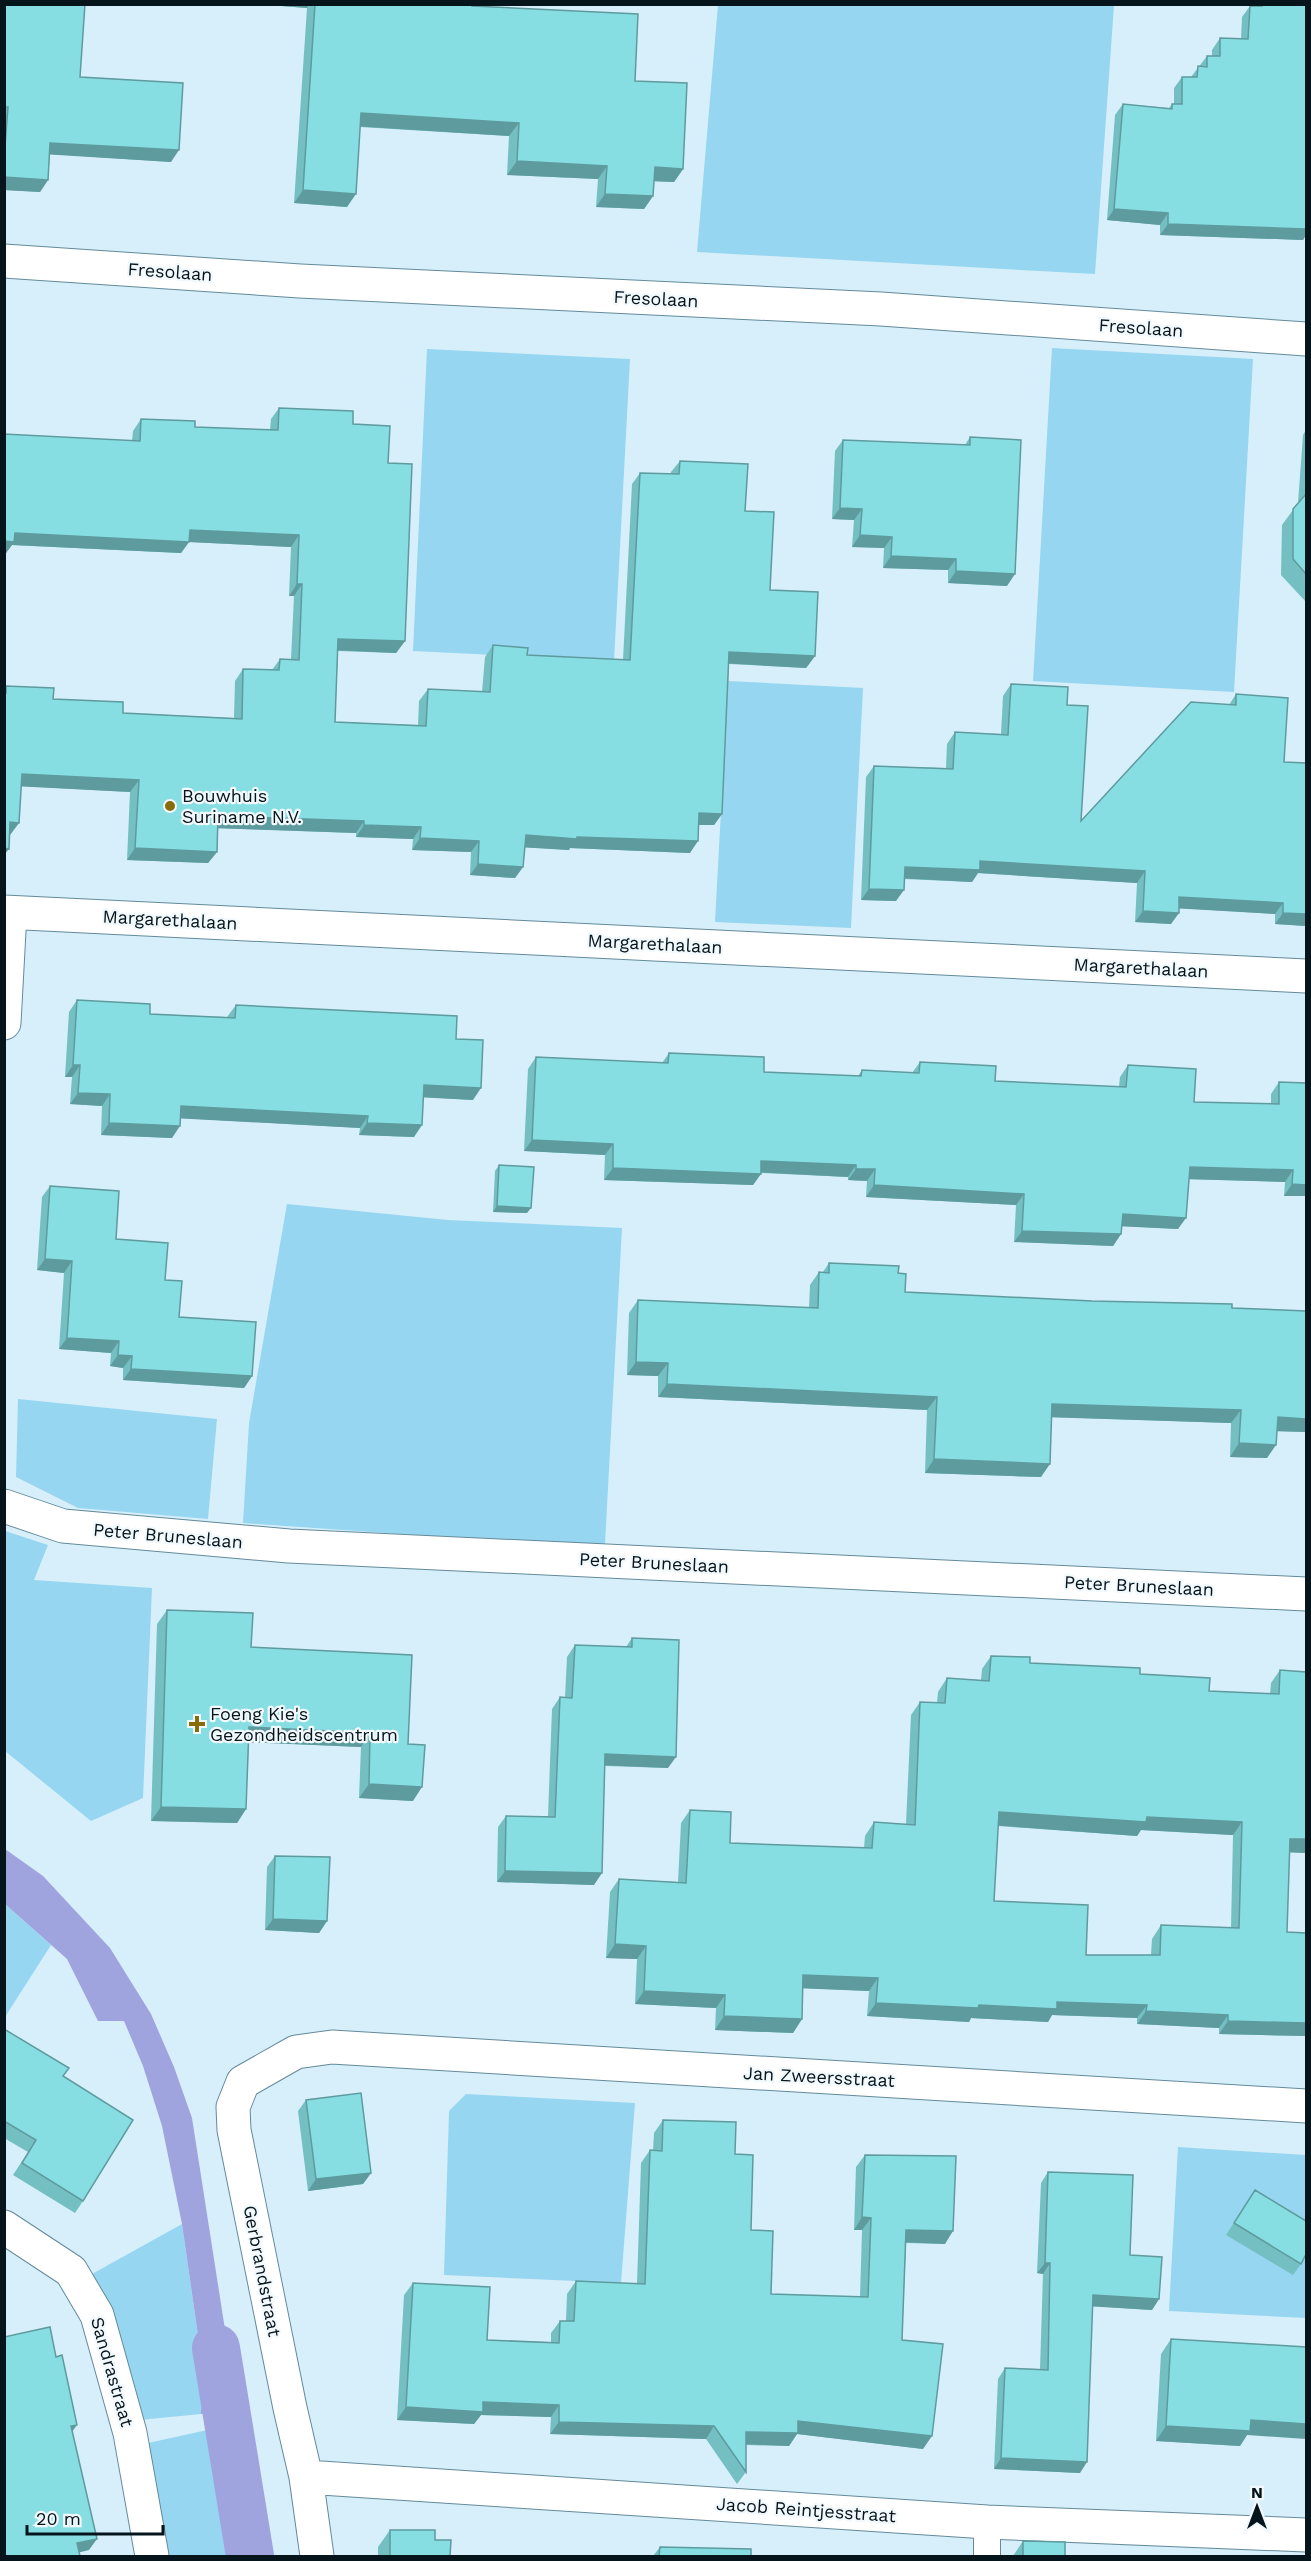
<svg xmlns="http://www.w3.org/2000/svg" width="1311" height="2561" font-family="'Work Sans',sans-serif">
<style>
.green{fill:#97d6f1}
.water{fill:#a0a4de}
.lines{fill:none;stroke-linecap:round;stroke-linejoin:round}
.canal{stroke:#a0a4de;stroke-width:48}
.lane-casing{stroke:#638a9a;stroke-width:28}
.street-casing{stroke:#638a9a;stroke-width:35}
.lane{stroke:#fff;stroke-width:26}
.street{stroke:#fff;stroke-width:33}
.wall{fill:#74bfc2;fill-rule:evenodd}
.shaded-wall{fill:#5e9b9e}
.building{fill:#87dee2;stroke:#5e9b9e;stroke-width:1.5;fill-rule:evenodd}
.poi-dot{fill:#876c09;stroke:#f1f9fd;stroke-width:2}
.labels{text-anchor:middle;stroke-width:4.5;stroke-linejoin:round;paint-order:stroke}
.street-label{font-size:18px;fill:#06141b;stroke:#f1f9fd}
.poi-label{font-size:18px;fill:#06141b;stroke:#f1f9fd;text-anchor:start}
</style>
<rect width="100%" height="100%" fill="#d7effa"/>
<path class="green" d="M718,5H1114L1095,274L697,252Z
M1052,348L1253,359L1234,692L1033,681Z
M427,349L630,359L614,661L413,651Z
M728,681L863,688L851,928L715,922Z
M287,1204L448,1220L622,1228L605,1544L429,1536L243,1523L249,1423Z
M18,1399L217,1419L208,1519L78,1508L16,1477Z
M5,1531L48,1545L34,1580L152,1588L143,1798L91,1821L5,1751Z
M5,1904L51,1945L5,2017Z
M466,2094L635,2103L621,2283L444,2275L449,2111Z
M1178,2147L1306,2155V2318L1169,2311Z
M182,2224L208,2405L201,2409V2414L140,2420L92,2274Z
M221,2427C207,2444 224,2532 228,2556H167L148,2443Z"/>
<path class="water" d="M5,1849L43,1876L110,1948L151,2014L174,2067L192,2118L236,2400L245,2401V2410L201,2414V2409L208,2405L182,2224L162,2126L143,2066L124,2021H98L67,1959L5,1904Z
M237,2426L242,2432L265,2556H228C224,2532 207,2444 221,2427Z"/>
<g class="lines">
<path class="canal" d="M216,2348L250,2556"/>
<g class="lane-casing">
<path id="lane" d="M987,2556V2522"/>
</g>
<g class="street-casing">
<path id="street" d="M4,261L300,281L881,309L1306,339
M4,912L1306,976
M4,1023L10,913
M4,1506L63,1526L289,1546L1306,1594
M4,2227L71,2271L97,2315L130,2433L152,2556
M306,2477L987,2522L1306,2535
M317,2556L306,2477L290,2408L234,2130L233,2107L243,2082L296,2052L332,2047L1306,2106"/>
</g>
<use href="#lane" class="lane"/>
<use href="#street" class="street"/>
</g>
<path class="wall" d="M4,4L80,77L171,162L50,154L48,180L40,192L4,190Z
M255,4H472V6L635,81L683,169L674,182L654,181L653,196L644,209L596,207L598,179L507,175L509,136L360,127L347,207L294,203L307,8Z
M1257,4H1306V235L1303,240L1160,235V225L1107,220L1115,115L1123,104L1169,108L1172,104H1174V88L1182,77H1191L1207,56H1212V50L1220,38L1241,39L1242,17L1250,6H1256Z
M279,408L353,424L388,463L405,641L396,653L338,651L335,722L418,725L419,701L428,689L482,692L485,657L493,645L527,655L623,660L632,484L640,473L671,474V472L680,461L745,511L770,590L815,656L806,668L729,664L722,814L714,825H698L690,853L570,848L569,850L525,847L523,867L515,878L470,875L471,852L412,850L413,839L356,837V833L218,828L217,852L208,863L127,860L130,792L21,786L19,823L10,834L4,855V688L6,686L53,699L123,713L234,718L235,681L243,669L272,670L280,659H291L294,596H289L291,547L189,542L181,553L12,545L6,553H4V434L132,441L133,431L141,419L195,427L270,430L271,419Z
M1306,430V602L1281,575L1282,525L1298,503L1303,435Z
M970,437L1007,586L948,583V570L883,568L884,548L852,547L854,520L832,519L835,451L843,440L965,445Z
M1011,684L1067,705L1081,821L1229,705L1236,694L1284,762L1306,763V926L1275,924V914L1179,908L1171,924L1135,922L1137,883L978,873L972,882L904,879L896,901L861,900L866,777L874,766L946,768L947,744L955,732L1001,734L1003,696Z
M77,1000L150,1014L227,1017L236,1005L456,1039L473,1100L424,1097L414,1137L359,1135L360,1128L181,1118L172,1138L101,1135L102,1106L70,1104L72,1077H65L69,1012Z
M669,1053L764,1072L858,1076L862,1070L912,1073L920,1062L995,1081L1119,1087L1120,1077L1128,1065L1194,1102L1271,1104V1094L1279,1082L1306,1196H1284L1285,1182L1189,1179L1178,1229L1122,1226L1121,1234L1113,1246L1014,1242L1016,1205L866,1197L867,1181L848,1180V1177L761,1173L753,1185L604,1180L605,1155L524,1151L528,1069L536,1057L662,1063Z
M499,1165L527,1213L493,1212L495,1171Z
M50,1186L165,1280L179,1317L252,1376L244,1388L123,1380V1368L110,1366L111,1353L59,1349L64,1273L37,1270L42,1197Z
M829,1263L898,1273L905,1292L1232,1308L1306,1432L1277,1431L1267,1458L1230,1457L1231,1423L1052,1417L1041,1477L925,1473L927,1410L658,1397V1376L627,1375L629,1313L638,1300L809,1308L810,1285L819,1272H823Z
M167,1610L251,1647L408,1744L413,1801L359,1798L361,1747L249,1742L246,1809L237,1823L151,1821L157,1624Z
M632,1638L668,1768L605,1766L594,1885L497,1882L498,1827L506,1816H548L552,1709L560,1697L565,1698L567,1657L575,1645L626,1647Z
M991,1656L1030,1663L1140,1674L1209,1691L1270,1694L1271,1683L1280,1670L1306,1853L1289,1852L1287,1932L1306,1933V2036L1219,2034V2028L1137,2024V2018L1052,2015L1048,2022L971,2018L969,2022L867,2016L869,1991L803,1988L802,2019L793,2033L715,2030L716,2008L635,2004L637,1959L606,1958L610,1892L619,1879L678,1882L681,1823L690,1810L730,1843L864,1848L865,1836L874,1822L906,1824L911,1715L920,1702L937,1703L938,1692L947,1678L981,1680L982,1669ZM998,1826L1137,1836L1141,1830L1233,1835L1231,1928L1161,1925L1152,1939L1151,1955H1086L994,1901Z
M275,1856L327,1921L319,1933L265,1930L267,1867Z
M4,2029L63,2076L83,2201L75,2213L13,2175L28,2152L4,2138Z
M306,2100L371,2173L363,2184L308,2191L298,2111Z
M663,2120L735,2154L751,2230L771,2294L860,2297L862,2230H854L856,2167L865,2155L945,2244L906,2243L902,2340L923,2449L797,2434L789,2446L746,2445V2472L737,2484L706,2439L550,2434L551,2417L481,2415L474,2424L397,2420L404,2295L413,2283L487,2340L551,2342V2333L560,2321H566L567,2294L576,2281L637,2284L641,2163L650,2150L653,2151L654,2133Z
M1048,2172L1130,2255L1159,2299L1152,2310L1092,2306L1080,2473L994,2469L998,2379L1005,2368L1040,2369L1043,2274L1037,2273L1041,2183Z
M1255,2190L1301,2264L1293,2275L1226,2235Z
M1171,2339L1247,2435L1240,2446L1156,2441L1161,2354Z
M390,2530L435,2540L450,2556H378V2547Z
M1023,2541L1065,2556H1013Z
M660,2547L751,2556H653Z"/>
<path class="shaded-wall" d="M255,4H309L307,8Z
M361,113L519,123L509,136L352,126Z
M50,143L179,150L171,162L42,154Z
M517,161L607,166L598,179L507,175Z
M655,167L683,169L674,182L646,181Z
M4,177L48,180L40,192L4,190Z
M303,190L356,194L347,207L294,203Z
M605,194L653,196L644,209L596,207Z
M1114,209L1168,213L1160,225L1107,220Z
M1168,224L1306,229V235L1303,240L1160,235Z
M840,508L862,509L854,520L832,519Z
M190,530L299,535L291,547L189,542L181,553L12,545L6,553H4V541L15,533Z
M860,535L892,537L884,548L852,547Z
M891,556L956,559L948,570L883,568Z
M956,571L1015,574L1007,586L948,583Z
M297,584H302L294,596H289Z
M338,639L405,641L396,653L330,650Z
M729,652L815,656L806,668L721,663Z
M22,774L139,780L130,792L13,786Z
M699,813L722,814L714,825H690Z
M218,816L364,821L356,833L210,828Z
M10,822L19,823L10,835L4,834Z
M364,825L421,827L413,839L356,837Z
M526,835L698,841L690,853L570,848L569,850L517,847Z
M420,838L479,841L471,852L412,850Z
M4,848L9,849L4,855Z
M135,848L217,852L208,863L127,860Z
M980,861L1145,871L1137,883L978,873L972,882L897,878L905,867Z
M478,864L523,867L515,878L470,875Z
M869,889L904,890L896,901L861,900Z
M1179,897L1283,903L1275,914L1171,908Z
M1143,911L1179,913L1171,924L1135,922Z
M1283,913L1306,914V926L1275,924Z
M73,1065H80L72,1077H65Z
M424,1085L481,1088L473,1100L416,1097Z
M78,1093L110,1094L102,1106L70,1104Z
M181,1106L368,1116L360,1128L173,1118Z
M109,1123L180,1126L172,1138L101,1135Z
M367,1123L422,1125L414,1137L359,1135Z
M532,1140L613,1144L605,1155L524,1151Z
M761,1161L856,1165L848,1177L753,1172Z
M1190,1167L1293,1170L1285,1182L1182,1179Z
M613,1168L761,1174L753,1185L604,1180Z
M856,1169H875L867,1181L848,1180Z
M1292,1184L1306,1185V1196H1284Z
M874,1185L1024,1194L1016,1205L866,1197Z
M497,1206L531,1208L527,1213L493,1212Z
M1123,1214L1186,1218L1178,1229L1115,1226Z
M1022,1231L1121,1234L1113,1246L1014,1242Z
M45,1259L72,1261L64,1273L37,1270Z
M67,1338L119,1341L111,1353L59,1349Z
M118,1355L132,1356L123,1368L110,1366Z
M636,1362L668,1363L658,1376L627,1375Z
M131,1369L252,1376L244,1388L123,1380Z
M667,1384L937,1397L927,1410L658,1397Z
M1052,1404L1241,1410L1231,1423L1043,1417Z
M1278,1417L1306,1419V1432L1268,1431Z
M1239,1443L1276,1445L1267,1458L1230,1457Z
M934,1459L1050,1464L1041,1477L925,1473Z
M249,1727L370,1733L361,1747L239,1742Z
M605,1754L676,1757L668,1768L597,1765Z
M369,1784L422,1787L413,1801L359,1798Z
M161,1807L246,1809L237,1823L151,1821Z
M999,1812L1147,1817L1242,1822L1233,1835L1141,1830L1137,1836L990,1825Z
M1290,1839H1306V1853L1280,1852Z
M505,1871L602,1873L594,1885L497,1882Z
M273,1919L327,1921L319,1933L265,1930Z
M615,1944L646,1946L637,1959L606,1958Z
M803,1975L878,1978L869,1991L794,1988Z
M644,1991L725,1995L716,2008L635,2004Z
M1057,2002L1147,2005L1137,2018L1052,2015L1048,2022L971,2018L969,2022L867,2016L876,2003L979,2005Z
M1146,2011L1228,2015L1219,2028L1137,2024Z
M724,2016L802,2019L793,2033L715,2030Z
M1228,2021L1306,2023V2036L1219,2034Z
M371,2173L363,2184L308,2191L316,2179Z
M862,2217L871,2218L862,2230H854Z
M906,2230L953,2231L945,2244L898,2242Z
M1045,2263H1050L1043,2274L1037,2273Z
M1093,2295L1159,2299L1152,2310L1085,2306Z
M483,2402L559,2405L551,2417L481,2415L474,2424L397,2420L406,2407Z
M1251,2420L1306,2424V2439L1247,2435L1240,2446L1156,2441L1166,2426Z
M798,2421L932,2436L923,2449L797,2434L789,2446L738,2444L746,2432Z
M559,2422L714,2426L706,2439L550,2434Z
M77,2425L69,2436L71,2426Z
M1001,2458L1087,2462L1080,2473L994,2469Z
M97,2539L89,2550L69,2555L77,2543Z"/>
<path class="building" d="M4,4H85L80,77L183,83L179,150L50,143L48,180L4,177V159L8,107H4Z
M315,4H472V6L638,14L635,81L687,83L683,169L655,167L653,196L605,194L607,166L517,161L519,123L361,113L356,194L303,190Z
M1262,4H1306V229L1168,224V213L1114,209L1123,104L1172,109V104H1182V77H1197L1198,66L1207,67V56H1220V38L1248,39L1250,6H1262Z
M279,408L353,411V424L390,426L388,463L412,464L405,641L338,639L335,722L426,726L428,689L490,692L493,645L528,648L527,655L630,660L640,473L679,474L680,461L748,464L745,511L774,512L770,590L818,592L815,656L729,652L722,814L699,813L698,841L577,837V839L526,835L523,867L478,864L479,841L420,838L421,827L364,825V821L218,816L217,852L135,848L139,780L22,774L19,823L10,822L9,849L4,848V693H6V686L54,688L53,699L123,702V713L242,719L243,669L279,670L280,659L299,660L302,584H297L299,535L190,530L189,542L15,533L14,542L4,541V434L140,441L141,419L195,421V427L278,430Z
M970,437L1021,440L1015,574L956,571V559L891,556L892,537L860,535L862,509L840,508L843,440L970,445Z
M1306,494V574L1293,559V509Z
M1011,684L1068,687L1067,705L1088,706L1081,821L1191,702L1236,705V694L1288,698L1284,762L1306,763V914L1283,913V903L1179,897V913L1143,911L1145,871L980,861V870L905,867L904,890L869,889L874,766L953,769L955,732L1008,735Z
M77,1000L150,1004V1014L235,1018L236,1005L457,1016L456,1039L483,1040L481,1088L424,1085L422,1125L367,1123L368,1116L181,1106L180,1126L109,1123L110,1094L78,1093L80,1065H73Z
M669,1053L764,1057V1072L861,1076L862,1070L919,1073L920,1062L996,1066L995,1081L1126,1087L1128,1065L1196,1069L1194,1102L1279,1104V1082L1306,1083V1185L1292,1184L1293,1170L1190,1167L1186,1218L1123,1214L1121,1234L1022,1231L1024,1194L874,1185L875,1169H856V1165L761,1161V1174L613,1168V1144L532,1140L536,1057L668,1063Z
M499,1165L534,1167L531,1208L497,1206Z
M50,1186L119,1191L116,1239L168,1243L165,1280L182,1281L179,1317L256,1322L252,1376L131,1369L132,1356L118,1355L119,1341L67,1338L72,1261L45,1259Z
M829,1263L899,1266L898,1273L906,1274L905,1292L1092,1301L1232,1304V1308L1306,1311V1419L1278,1417L1276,1445L1239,1443L1241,1410L1052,1404L1050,1464L934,1459L937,1397L667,1384L668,1363L636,1362L638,1300L818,1308L819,1272L829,1273Z
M167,1610L253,1613L251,1647L412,1655L408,1744L425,1745L422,1787L369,1784L370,1733L249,1727L246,1809L161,1807Z
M632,1638L679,1640L676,1757L605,1754L602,1873L505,1871L506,1816L555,1817L560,1697L572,1698L575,1645L632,1647Z
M991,1656L1030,1657V1663L1140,1668V1674L1210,1678L1209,1691L1279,1694L1280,1670L1306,1672V1839H1290L1287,1932L1306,1933V2023L1228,2021V2015L1146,2011L1147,2005L1057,2002V2009L979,2005L978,2008L876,2003L878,1978L803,1975L802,2019L724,2016L725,1995L644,1991L646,1946L615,1944L619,1879L686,1883L690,1810L731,1812L730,1843L872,1848L874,1822L915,1825L920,1702L945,1703L947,1678L989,1681ZM999,1812L1146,1822L1147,1817L1242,1822L1239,1928L1161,1925L1160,1955H1086L1088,1905L994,1901Z
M275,1856L330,1857L327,1921L273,1919Z
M4,2029L69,2068L63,2076L133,2120L83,2201L22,2163L36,2140L4,2121Z
M361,2093L371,2173L316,2179L306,2100Z
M663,2120L736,2122L735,2154L753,2155L751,2230L773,2231L771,2294L868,2297L871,2218L862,2217L865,2155L956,2156L953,2231L906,2230L902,2340L943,2344L932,2436L798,2421V2433L746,2432V2472L714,2426L559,2422V2405L483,2402V2412L406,2407L413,2283L490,2287L487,2340L559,2343L560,2321H574L576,2281L645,2284L650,2150L662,2151Z
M1048,2172L1133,2175L1130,2255L1162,2257L1159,2299L1093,2295L1087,2462L1001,2458L1005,2368L1048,2370L1050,2263H1045Z
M1255,2190L1306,2221V2254L1301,2264L1234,2223Z
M50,2327L56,2357L62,2355L77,2425L71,2426L97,2539L77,2543L80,2556H4V2337Z
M1171,2339L1306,2347V2424L1251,2420L1250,2431L1166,2426Z
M390,2530H435V2540H451L450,2556H390Z
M1023,2541L1065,2542V2556H1023Z
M660,2547L751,2549V2556H659Z"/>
<g class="poi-dot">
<circle cx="170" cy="806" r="6"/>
<path d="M194 1715h6v6h6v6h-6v6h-6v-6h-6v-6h6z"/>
</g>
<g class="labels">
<g class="street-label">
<text transform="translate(170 272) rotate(4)" y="6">Fresolaan</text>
<text transform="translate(656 299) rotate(3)" y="6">Fresolaan</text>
<text transform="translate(1141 328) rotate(4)" y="6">Fresolaan</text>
<text transform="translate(170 920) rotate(3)" y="6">Margarethalaan</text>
<text transform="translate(655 944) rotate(3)" y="6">Margarethalaan</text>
<text transform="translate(1141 968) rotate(3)" y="6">Margarethalaan</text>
<text transform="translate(168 1536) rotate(5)" y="6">Peter Bruneslaan</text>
<text transform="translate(654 1563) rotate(3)" y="6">Peter Bruneslaan</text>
<text transform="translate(1139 1586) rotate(3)" y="6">Peter Bruneslaan</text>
<text transform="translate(819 2077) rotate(3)" y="6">Jan Zweersstraat</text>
<text transform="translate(262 2271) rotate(79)" y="6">Gerbrandstraat</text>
<text transform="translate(112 2372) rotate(74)" y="6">Sandrastraat</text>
<text transform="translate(806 2510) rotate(4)" y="6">Jacob Reintjesstraat</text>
</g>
<g class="poi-label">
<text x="182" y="802">Bouwhuis<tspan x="182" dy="21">Suriname N.V.</tspan></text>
<text x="210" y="1720">Foeng Kie's<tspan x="210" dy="21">Gezondheidscentrum</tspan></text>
</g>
</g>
<rect width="1311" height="2561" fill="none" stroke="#06141b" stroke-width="12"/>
<g transform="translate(1257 2507)" stroke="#f1f9fd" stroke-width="4.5" paint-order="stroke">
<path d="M0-4.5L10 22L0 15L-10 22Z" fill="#06141b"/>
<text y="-9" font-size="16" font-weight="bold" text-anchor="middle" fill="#06141b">N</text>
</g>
<path d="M27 2525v9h136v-9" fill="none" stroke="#06141b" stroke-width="3"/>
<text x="36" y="2525" font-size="18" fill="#06141b" stroke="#f1f9fd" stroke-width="4.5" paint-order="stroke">20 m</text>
</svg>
